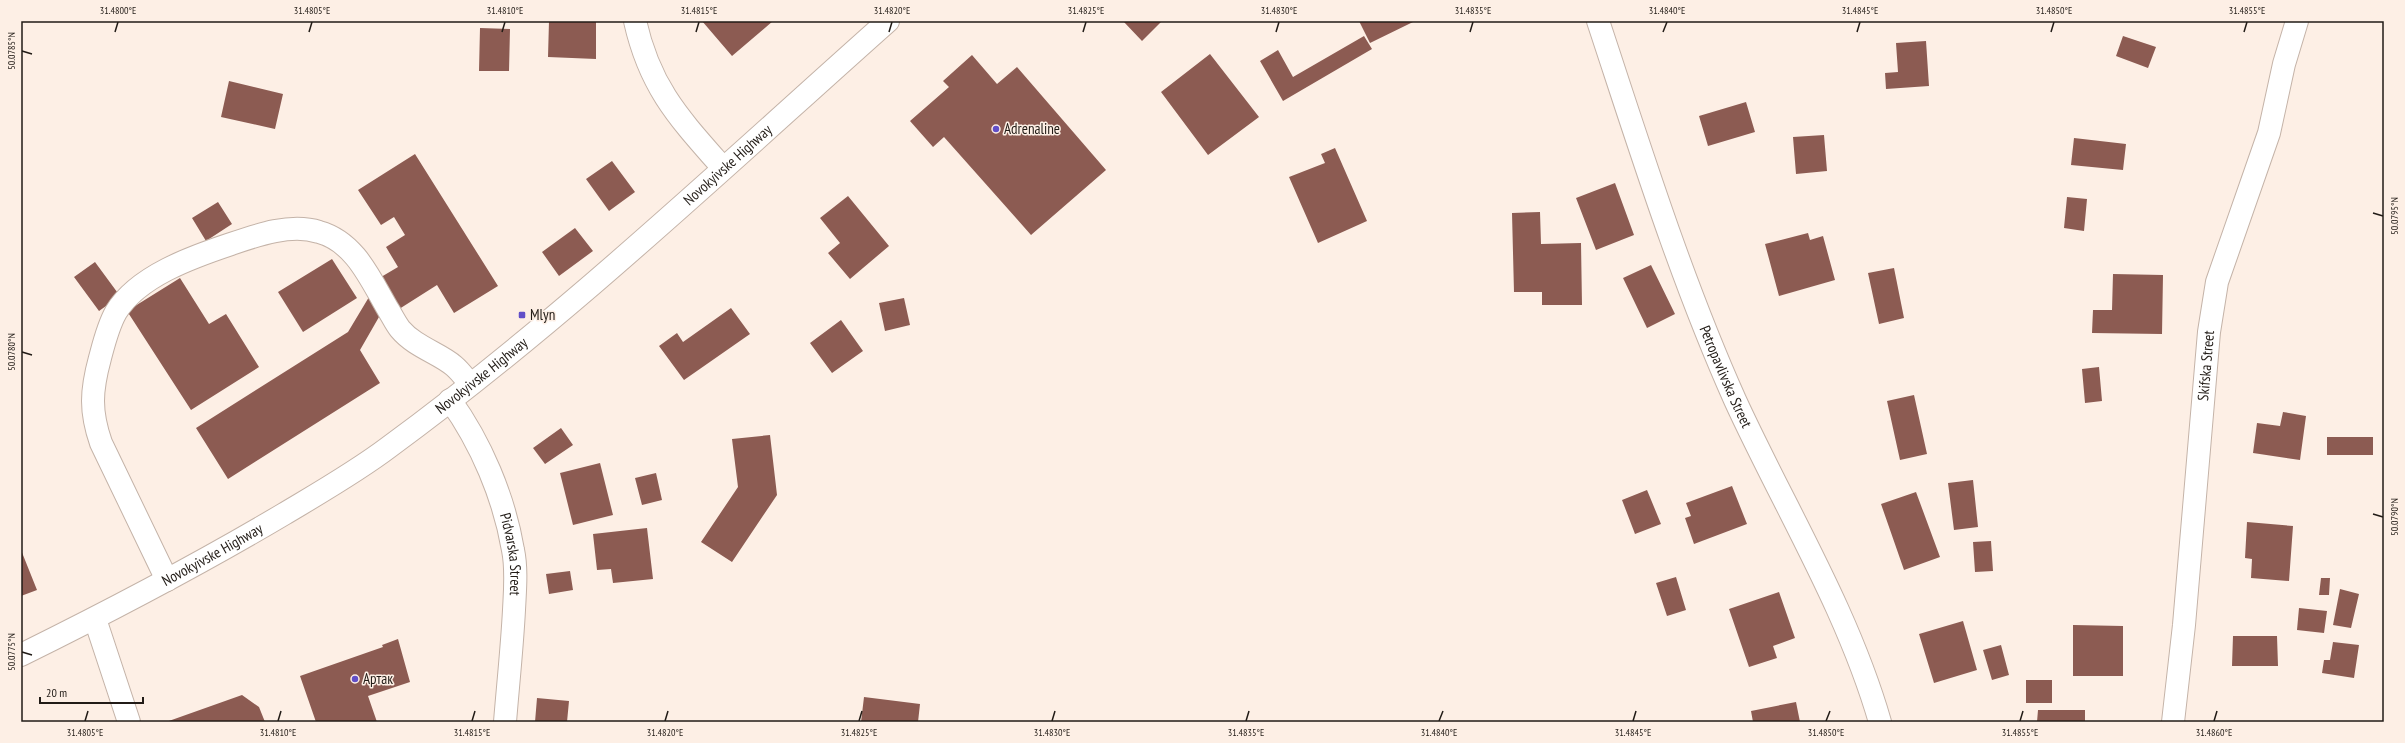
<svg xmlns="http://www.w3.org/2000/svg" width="2405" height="743" font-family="'PT Sans Narrow',sans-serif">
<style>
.building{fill:#8c5b52}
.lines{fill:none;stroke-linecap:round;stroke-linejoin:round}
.minor-casing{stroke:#c4b3a8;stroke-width:24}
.major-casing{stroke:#c4b3a8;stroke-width:24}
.minor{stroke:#fff;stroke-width:22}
.major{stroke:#fff;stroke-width:22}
.ticks{fill:none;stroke:#211b16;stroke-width:1.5}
.poi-dot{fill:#614fc8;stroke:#fdefe5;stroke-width:1.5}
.labels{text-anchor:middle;stroke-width:3;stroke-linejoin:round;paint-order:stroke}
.poi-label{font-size:15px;fill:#211b16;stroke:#fdefe5;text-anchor:start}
.street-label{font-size:15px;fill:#211b16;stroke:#fdefe5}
.neatline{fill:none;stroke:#211b16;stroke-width:1.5}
.ticks-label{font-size:10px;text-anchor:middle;fill:#211b16}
</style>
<rect width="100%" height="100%" fill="#fdefe5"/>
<path class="building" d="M549,21H596V59L548,57Z
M702,21H773L732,56Z
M1123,21H1162L1142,41Z
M1359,21H1413V22L1370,43Z
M480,28L510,29L509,71H479Z
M1364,36L1372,49L1283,101L1260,61L1278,50L1293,77Z
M2123,36L2156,47L2148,68L2116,56Z
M1926,41L1929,86L1886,89L1885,73L1898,72L1896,43Z
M1210,54L1259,117L1208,155L1161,92Z
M972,55L997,84L1017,67L1106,170L1031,235L944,137L933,147L910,121L949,87L943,81Z
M229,81L283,94L275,129L221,117Z
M1746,102L1755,132L1708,146L1699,116Z
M1824,135L1827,171L1796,174L1793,137Z
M2074,138L2126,144L2123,170L2071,165Z
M1335,148L1367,221L1318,243L1289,177L1325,163L1321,154Z
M415,154L498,286L454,313L437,285L396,311L376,280L398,267L386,247L405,235L394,217L381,225L358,190Z
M612,161L635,192L609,211L586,179Z
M1615,183L1634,235L1596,250L1576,198Z
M848,196L889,246L850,279L828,253L840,243L820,218Z
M2067,197L2087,199L2084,231L2064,228Z
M218,202L232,224L206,241L192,218Z
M1540,212L1541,244L1581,243L1582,305H1542V292H1514L1512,213Z
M575,228L593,251L559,276L542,252Z
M1808,233L1810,240L1823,236L1835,280L1779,296L1765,244Z
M332,259L357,298L303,332L278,292Z
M95,262L120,296L99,311L74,277Z
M1651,265L1675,314L1647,328L1623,278Z
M1894,268L1904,318L1879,324L1868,273Z
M2113,274L2163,275L2162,334L2092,333L2093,310H2112Z
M180,278L209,324L226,314L259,367L191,410L127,311Z
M372,292L383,310L360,350L380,383L228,479L196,428L348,332Z
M904,298L910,325L885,331L879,303Z
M731,308L750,334L684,380L659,346L677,333L683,342Z
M841,320L863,351L832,373L810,343Z
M2099,367L2102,401L2085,403L2082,369Z
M1914,395L1927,454L1900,460L1887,401Z
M2283,412L2306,416L2300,460L2253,453L2257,423L2280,426Z
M561,428L573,445L545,464L533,448Z
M770,435L777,495L732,562L701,542L738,487L732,439Z
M2327,437H2373V455H2327Z
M600,463L613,515L573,525L560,473Z
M656,473L662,500L642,505L635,478Z
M1973,480L1978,527L1954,530L1948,483Z
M1732,486L1747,524L1694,544L1685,518L1691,516L1686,503Z
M1647,490L1661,524L1635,534L1622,500Z
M1916,492L1940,557L1904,570L1881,504Z
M2247,522L2293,526L2289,581L2251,578L2252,559L2245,558Z
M647,528L653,579L613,583L611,569L597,570L593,534Z
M1991,541L1993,571L1975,572L1973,542Z
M21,550L37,590L21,596Z
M570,571L573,590L549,594L546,574Z
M1676,577L1686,610L1667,616L1656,583Z
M2321,578H2330L2329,595H2319Z
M2340,589L2359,594L2351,628L2333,625Z
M1779,592L1795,638L1773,646L1777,658L1749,667L1729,609Z
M2299,608L2327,611L2324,633L2297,630Z
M1963,621L1977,670L1934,683L1919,634Z
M2073,625L2123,626V676H2073Z
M2233,636H2277L2278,666H2232Z
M398,639L410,682L368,696L377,722H316L300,676L383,647L382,645Z
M2333,642L2359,645L2354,678L2322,673L2324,660H2330Z
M2001,645L2009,675L1992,680L1983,650Z
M2026,680H2052V703H2026Z
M242,695L259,707L265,722H166Z
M864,697L920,704L918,722H861Z
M537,698L569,701L567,722H535Z
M1796,702L1800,722H1753L1751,711Z
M2038,710H2085V722H2037Z"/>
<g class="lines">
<g class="minor-casing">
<g id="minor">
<path d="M635,21C650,88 679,118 723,168"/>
<path id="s1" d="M1598,21C1640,148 1680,277 1735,400C1784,507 1847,608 1880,722"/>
<path id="s2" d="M450,400C481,443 504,497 513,550C517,569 515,590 514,610C512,648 508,685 505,722"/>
<path d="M167,580L101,443C90,411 91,391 100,358C104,343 108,326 116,312C138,276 192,257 231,244C257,235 291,223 319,232C356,242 371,281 389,311C392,316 396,324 400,329C415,347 439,353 454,366C460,371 465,378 470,384"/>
<path d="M95,619L129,722"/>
<path id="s3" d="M2173,722L2184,625L2209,332L2217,282L2269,133L2284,64L2297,21"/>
</g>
</g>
<g class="major-casing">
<g id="major">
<path id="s4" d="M21,655C110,611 198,565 284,514C319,493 356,472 389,447C565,318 725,166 888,21"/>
</g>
</g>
<use href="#minor" class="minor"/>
<use href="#major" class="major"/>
</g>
<path class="ticks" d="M115,32L118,22M309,32L312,22M502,32L505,22M696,32L699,22M889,32L892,22M1083,32L1086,22M1276,32L1279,22M1470,32L1473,22M1663,32L1667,22M1857,32L1860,22M2051,32L2054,22M2244,32L2247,22M22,51L32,54M2373,213L2383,216M22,352L32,355M2373,514L2383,517M22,652L32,655M85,721L88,711M278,721L281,711M472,721L475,711M665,721L668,711M859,721L862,711M1052,721L1055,711M1246,721L1249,711M1439,721L1443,711M1633,721L1636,711M1826,721L1830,711M2020,721L2023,711M2214,721L2217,711"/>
<g class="poi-dot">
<circle cx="996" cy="129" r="4"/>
<rect x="518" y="311" width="8" height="8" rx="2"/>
<circle cx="355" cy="679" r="4"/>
</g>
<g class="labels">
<g class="poi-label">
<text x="1004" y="134">Adrenaline</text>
<text x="530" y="320">Mlyn</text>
<text x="363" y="684">Артак</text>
</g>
<g class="street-label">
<text dy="5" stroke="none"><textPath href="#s4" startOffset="864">Novokyivske Highway</textPath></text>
<text dy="5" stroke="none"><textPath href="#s3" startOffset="358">Skifska Street</textPath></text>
<text dy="5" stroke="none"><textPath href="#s4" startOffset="540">Novokyivske Highway</textPath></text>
<text dy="5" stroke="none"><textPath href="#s1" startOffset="378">Petropavlivska Street</textPath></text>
<text dy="5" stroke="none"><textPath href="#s4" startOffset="216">Novokyivske Highway</textPath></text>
<text dy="5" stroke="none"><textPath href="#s2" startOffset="168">Pidvarska Street</textPath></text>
</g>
</g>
<rect width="2405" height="743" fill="none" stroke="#fdefe5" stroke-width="44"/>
<path d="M40 697v6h103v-6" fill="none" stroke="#211b16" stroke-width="2"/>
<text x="46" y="697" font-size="12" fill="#211b16" stroke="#fdefe5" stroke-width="3" paint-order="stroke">20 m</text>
<rect x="22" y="22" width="2361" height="699" class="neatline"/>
<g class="ticks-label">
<text x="118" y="14">31.4800°E</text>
<text x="312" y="14">31.4805°E</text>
<text x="505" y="14">31.4810°E</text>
<text x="699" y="14">31.4815°E</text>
<text x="892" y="14">31.4820°E</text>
<text x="1086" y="14">31.4825°E</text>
<text x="1279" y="14">31.4830°E</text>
<text x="1473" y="14">31.4835°E</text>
<text x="1667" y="14">31.4840°E</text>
<text x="1860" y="14">31.4845°E</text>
<text x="2054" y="14">31.4850°E</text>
<text x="2247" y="14">31.4855°E</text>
<text transform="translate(11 51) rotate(-90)" y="4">50.0785°N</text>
<text transform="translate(2394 216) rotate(-90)" y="4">50.0795°N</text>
<text transform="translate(11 352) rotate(-90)" y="4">50.0780°N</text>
<text transform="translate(2394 517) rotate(-90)" y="4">50.0790°N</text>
<text transform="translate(11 652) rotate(-90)" y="4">50.0775°N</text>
<text x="85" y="736">31.4805°E</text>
<text x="278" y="736">31.4810°E</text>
<text x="472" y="736">31.4815°E</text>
<text x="665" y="736">31.4820°E</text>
<text x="859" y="736">31.4825°E</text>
<text x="1052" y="736">31.4830°E</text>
<text x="1246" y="736">31.4835°E</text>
<text x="1439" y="736">31.4840°E</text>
<text x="1633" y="736">31.4845°E</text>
<text x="1826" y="736">31.4850°E</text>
<text x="2020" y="736">31.4855°E</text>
<text x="2214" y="736">31.4860°E</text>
</g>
</svg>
